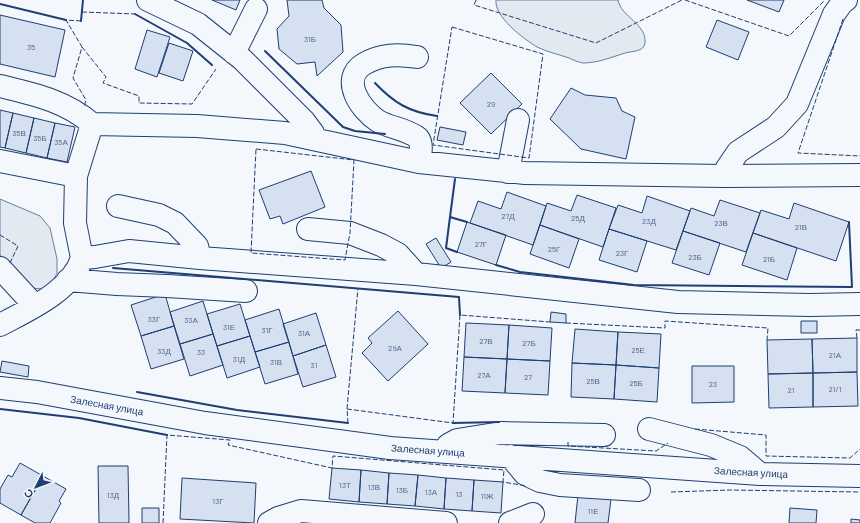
<svg xmlns="http://www.w3.org/2000/svg" width="860" height="523" font-family="Barlow,sans-serif">
<style>
.green{fill:#e3e9f0;stroke:#687fa3}
.building{fill:#d5e0f0;stroke:#1d3f73}
.lines{fill:none;stroke-linecap:round;stroke-linejoin:round}
.minor-casing{stroke:#1d3f73;stroke-width:24}
.minor{stroke:#f4f7fb;stroke-width:22}
.fence{stroke:#1d3f73;stroke-width:1;stroke-dasharray:5 2;stroke-linecap:butt}
.wall{stroke:#1d3f73;stroke-width:2}
.labels{text-anchor:middle;stroke-width:3;stroke-linejoin:round;paint-order:stroke}
.number-label{font-size:8px;fill:#4b6792}
.street-label{font-size:10px;fill:#1d3f73;stroke:#f4f7fb}
</style>
<rect width="100%" height="100%" fill="#f4f7fb"/>
<path class="green" d="M496,0H618C621,17 647,24 645,43C644,52 632,51 625,53C612,57 598,63 583,63C578,62 573,60 569,58C558,54 547,52 537,47C524,39 494,17 496,0Z
M0,199L40,216L50,228L57,259V273L51,285L43,289L30,288L0,255Z"/>
<path class="building" d="M212,0H240L236,10Z
M287,0H322L324,8L341,25L343,52L317,76L315,62L297,64L279,49L277,29L289,16Z
M747,0H784L779,12Z
M0,15L65,30L55,77L0,64Z
M717,20L749,32L738,60L706,47Z
M147,30L170,37L157,77L135,69Z
M169,43L193,51L183,81L159,73Z
M491,73L522,104L491,134L460,103Z
M571,88L585,95L616,98L622,111L635,117L626,159L581,149L550,119Z
M0,110L13,113L5,148L0,147Z
M13,113L34,118L26,153L5,148Z
M34,118L55,123L47,158L26,153Z
M55,123L75,127L67,162L47,158Z
M440,127L466,132L463,145L437,140Z
M311,171L325,207L283,224L280,216L270,219L259,190Z
M507,192L546,206L533,245L470,223L478,201L501,209Z
M577,195L616,208L603,247L540,225L547,203L571,211Z
M647,196L690,211L676,250L609,229L618,205L642,213Z
M720,200L760,213L746,252L683,231L691,208L714,216Z
M794,203L849,222L836,261L753,233L761,210L789,219Z
M467,222L506,235L496,265L457,252Z
M540,225L579,239L569,268L530,254Z
M609,229L647,241L637,272L599,260Z
M683,231L720,243L709,275L672,263Z
M753,233L797,248L787,280L742,265Z
M436,238L451,262L441,268L426,244Z
M165,294L174,326L141,336L131,305Z
M203,301L213,334L180,344L170,312Z
M240,304L250,336L217,346L207,314Z
M279,309L289,342L255,352L245,320Z
M398,311L428,344L388,381L362,353L372,343L368,338Z
M551,312L566,314V323L550,322Z
M316,313L326,345L293,356L283,324Z
M801,321H817V333H801Z
M466,323L509,325L507,359L464,357Z
M509,325L552,328L550,361L507,359Z
M174,326L184,359L151,369L141,336Z
M575,329L618,332L616,365L572,363Z
M618,332L661,334L659,368L616,365Z
M213,334L223,365L190,376L180,344Z
M250,336L260,367L227,378L217,346Z
M857,338V372L813,373L812,339Z
M812,339L813,373L768,374L767,340Z
M289,342L298,374L265,384L255,352Z
M326,345L336,377L303,387L293,356Z
M464,357L507,359L505,393L462,391Z
M507,359L550,361L548,395L505,393Z
M2,361L29,366L28,377L0,372Z
M572,363L616,365L614,399L571,397Z
M616,365L659,368L657,402L614,399Z
M692,366H734V402L692,403Z
M857,372L858,406L813,407V373Z
M813,373V407L769,408L768,374Z
M20,463L43,476L21,515L0,503V489L8,475L12,477Z
M98,466H128L129,523H99Z
M332,468L361,470L359,502L329,499Z
M361,470L389,473L387,504L359,502Z
M389,473L418,475L415,506L387,504Z
M418,475L446,478L444,509L415,506Z
M43,476L66,489L59,501L61,503L50,523H35L21,515Z
M182,478L256,483L254,523L180,519Z
M446,478L474,480L472,511L444,509Z
M474,480L503,482L501,513L472,511Z
M578,495L611,499L608,523H575Z
M142,508H159V523H142Z
M790,508L817,510L816,523H789Z
M851,519L860,520V523H851Z"/>
<g class="lines">
<g class="minor-casing">
<path id="minor" d="M148,0L198,24L242,59L304,121L313,133L314,139
M234,53L256,9
M417,57C398,54 381,54 364,64C339,79 361,110 378,121C390,128 407,129 418,138C423,144 420,155 419,162
M0,86C33,94 66,101 92,124L197,126L285,133L419,162L525,173L724,176L860,175
M0,161L76,176
M508,172L518,120
M724,176L727,168L738,152L776,127L797,104L834,14L842,3L846,0
M118,206L159,215L175,223L197,246L200,258
M308,229L350,233L381,245L398,254L416,274
M82,258L75,223L76,176L92,124
M0,268L35,306
M68,280L117,284L167,286L246,291
M0,325C28,310 72,291 82,258L95,257L129,251L200,258L416,274L678,302L810,305L860,304
M0,388L37,392L205,423L390,448L760,474L860,476
M649,429L711,445L740,457L760,474
M446,450L448,445L457,440L501,433L604,435
M510,456L525,474L540,481L560,485L639,490
M269,523L278,518L301,511L446,523
M510,523L533,514"/>
</g>
<use href="#minor" class="minor"/>
<path class="fence" d="M476,0L474,5L596,43L682,0
M685,0L789,36L825,0
M82,12L135,14
M843,19L798,153L860,156
M81,21L66,20L82,47L73,78L86,100L84,107
M452,27L543,54L529,158L433,145Z
M82,47L106,77L103,83L139,96V103L192,104L216,69
M256,149L354,160L350,233L345,260L251,253Z
M0,235L18,246L9,265
M566,323L665,328V321L768,328L767,340
M857,338L856,330H860
M347,409L358,288
M348,423L347,409L453,423L460,315L550,322
M695,429L766,435V456L850,458L860,449
M568,442V446L656,451L668,443
M671,492L730,490L860,492
M163,523L167,435L230,440L228,445L332,468L333,456L504,470L503,482L527,486"/>
<path class="wall" d="M0,4L66,20
M135,14L187,43L212,65
M81,21L83,0
M265,51L343,127L355,131L385,134
M375,83C394,103 409,112 437,116
M455,179L450,217L467,222
M450,217L446,248L457,252
M496,265L520,272L634,285L852,287L849,222
M113,268L459,297L460,315
M137,392L237,410L348,423
M0,409L79,418L167,435
M453,423L499,422"/>
</g>
<g class="labels">
<g class="number-label">
<text x="310" y="42">31Б</text>
<text x="31" y="50">35</text>
<text x="491" y="107">29</text>
<text x="19" y="136">35В</text>
<text x="40" y="141">35Б</text>
<text x="61" y="145">35А</text>
<text x="508" y="219">27Д</text>
<text x="578" y="221">25Д</text>
<text x="649" y="224">23Д</text>
<text x="721" y="226">23В</text>
<text x="801" y="230">21В</text>
<text x="481" y="247">27Г</text>
<text x="554" y="252">25Г</text>
<text x="622" y="256">23Г</text>
<text x="695" y="260">23Б</text>
<text x="769" y="262">21Б</text>
<text x="154" y="322">33Г</text>
<text x="191" y="323">33А</text>
<text x="229" y="330">31Е</text>
<text x="267" y="333">31Г</text>
<text x="304" y="336">31А</text>
<text x="486" y="344">27В</text>
<text x="529" y="346">27Б</text>
<text x="395" y="351">29А</text>
<text x="638" y="353">25Е</text>
<text x="164" y="354">33Д</text>
<text x="201" y="355">33</text>
<text x="835" y="358">21А</text>
<text x="239" y="362">31Д</text>
<text x="276" y="365">31В</text>
<text x="314" y="368">31</text>
<text x="484" y="378">27А</text>
<text x="528" y="380">27</text>
<text x="593" y="384">25В</text>
<text x="636" y="386">25Б</text>
<text x="713" y="387">23</text>
<text x="835" y="392">21/1</text>
<text x="791" y="393">21</text>
<text x="345" y="488">13Т</text>
<text x="374" y="490">13В</text>
<text x="402" y="493">13Б</text>
<text x="431" y="495">13А</text>
<text x="459" y="497">13</text>
<text x="113" y="498">13Д</text>
<text x="487" y="499">11Ж</text>
<text x="218" y="504">13Г</text>
<text x="593" y="514">11Е</text>
</g>
<g class="street-label">
<text transform="translate(107 405) rotate(10)" y="4">Залесная улица</text>
<text transform="translate(428 450) rotate(4)" y="4">Залесная улица</text>
<text transform="translate(751 472) rotate(3)" y="4">Залесная улица</text>
</g>
</g>
<g transform="translate(36 487) rotate(228)" stroke="#f4f7fb" stroke-width="3" paint-order="stroke">
<path d="M0-3L7 15L0 10L-7 15Z" fill="#1d3f73"/>
<text y="-6" font-size="11" font-weight="bold" text-anchor="middle" fill="#1d3f73">С</text>
</g>
</svg>
